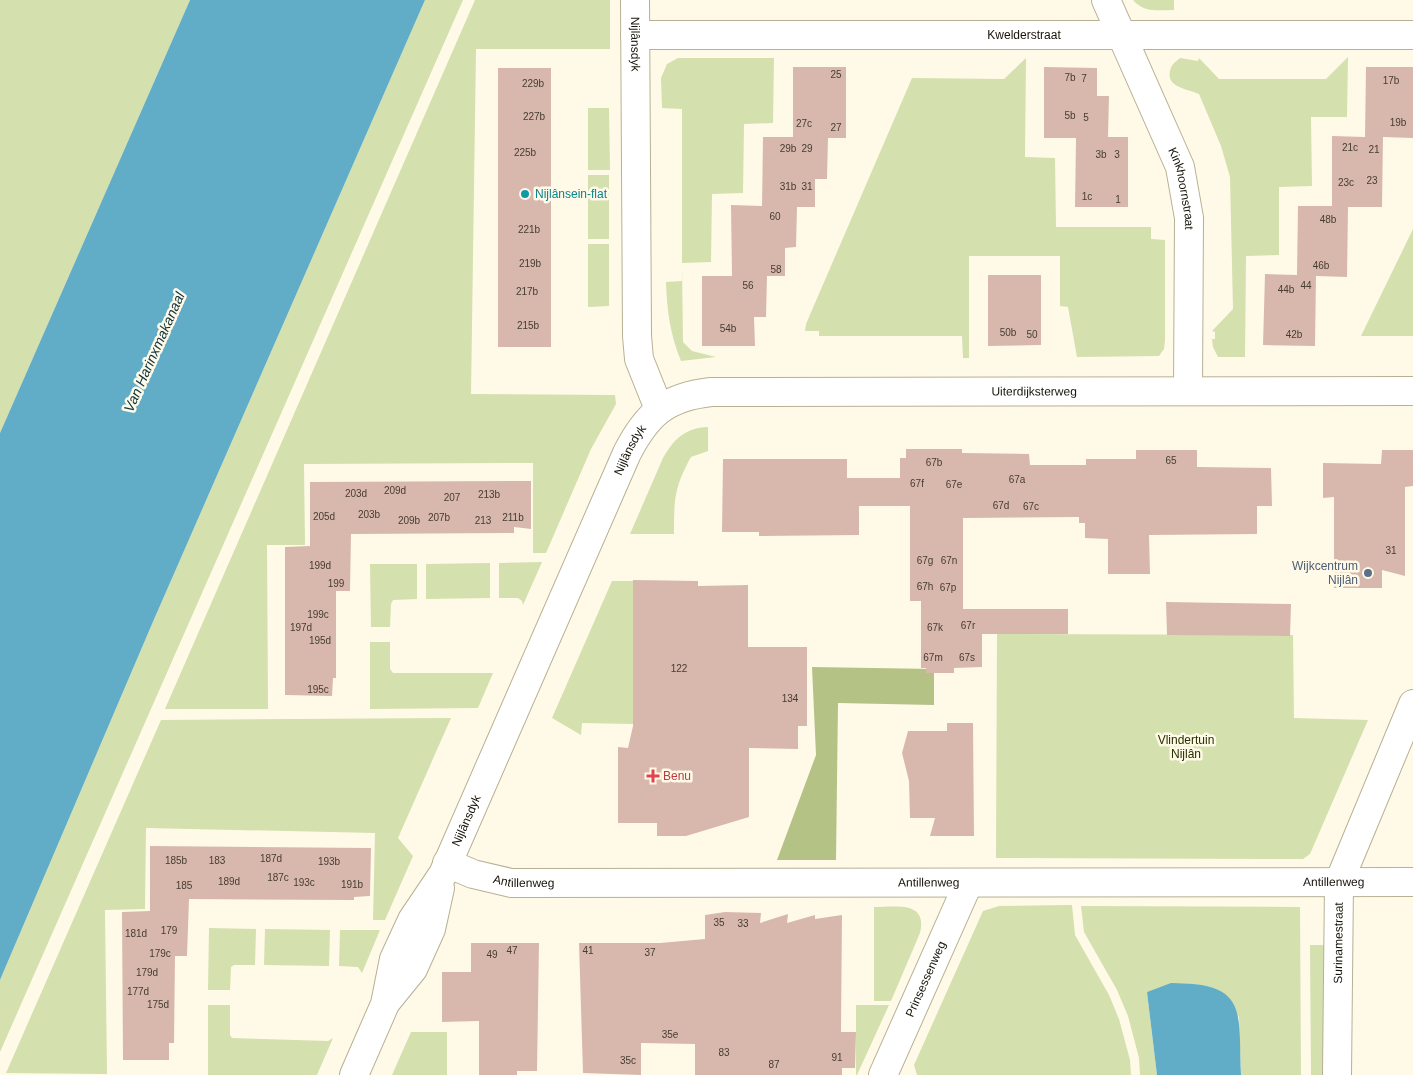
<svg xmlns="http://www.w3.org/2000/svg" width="1413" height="1075" font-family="Arial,sans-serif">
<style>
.green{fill:#d4e0ae}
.forest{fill:#b4c285}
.water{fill:#61acc6}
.building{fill:#d8b8ac}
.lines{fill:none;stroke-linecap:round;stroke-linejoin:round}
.minor-casing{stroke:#b7b093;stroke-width:30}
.minor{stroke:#fff;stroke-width:28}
.culture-dot{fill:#0f9aa8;stroke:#fffae8;stroke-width:2}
.service-dot{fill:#5c6f8a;stroke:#fffae8;stroke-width:2}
.health-dot{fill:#e0444e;stroke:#fffae8;stroke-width:2}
.labels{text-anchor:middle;stroke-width:5;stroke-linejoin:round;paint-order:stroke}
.number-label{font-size:10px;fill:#463c32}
.street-label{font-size:12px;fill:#161309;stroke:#fffae8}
.culture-label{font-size:12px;fill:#0d838f;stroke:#fffae8;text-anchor:start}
.service-label{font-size:12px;fill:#4e5e75;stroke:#fffae8;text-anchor:end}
.park-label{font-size:12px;fill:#283000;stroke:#fffae8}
.health-label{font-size:12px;fill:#be3a42;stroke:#fffae8;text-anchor:start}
.water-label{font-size:14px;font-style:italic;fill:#0e323e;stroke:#fffae8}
</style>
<rect width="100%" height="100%" fill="#fffae8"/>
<path class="green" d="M0,0H190L0,433Z
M425,0H463L0,1052V980L152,624Z
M475,0H610V49H476L471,394L615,395L616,404L591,449L546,553H533V463L304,464L305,545H267L268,709H165Z
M1133,0H1174V10C1158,10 1144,13 1133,0Z
M1348,57L1347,117H1311L1312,186L1279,187V255L1246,256L1245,357H1218L1213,347L1212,339H1215V332L1212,331L1233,309L1230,177L1221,146L1199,94C1187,89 1166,87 1170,71C1171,65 1175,62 1180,58L1198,61L1199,58L1219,79H1326Z
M678,58H774L773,123L744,124L743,193L712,194L711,262L682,263L683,342L692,351L716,357L681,361C670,334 667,311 666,282L682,281V109L662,108L661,78L667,64Z
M1026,58L1025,157L1055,158L1056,227H1151V239L1165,240V340L1164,349L1159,356L1077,357L1068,307L1060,306V256H969V358H963L962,336H819V331H805L806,324L912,78L1004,79Z
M588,108H609L610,170H588Z
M588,175H609V239H588Z
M1413,229V336H1361Z
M588,244H609V306L588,307Z
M708,427V451L691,457C674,488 674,500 674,534H630L663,458C674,439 685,428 708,427Z
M542,562L523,605L522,601L518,598H499V563Z
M490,563V598L426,599V564Z
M370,564H417V599L393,600L391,604L390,627H371Z
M612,581H633V724L582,723L581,735L552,718Z
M997,634L1293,635L1294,718L1368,720L1310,854L1303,859L996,858Z
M370,642H390V669L393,673H493L478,708L370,709Z
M451,718L398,838L413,856L385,920H373L375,833L146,828L145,909L105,910L107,1074L6,1073L161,720Z
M1072,905L1075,935L1109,995L1119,1019L1130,1060L1131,1075H917L914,1065L983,911L999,906Z
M1081,906L1300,907L1301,1075H1241L1239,1017C1200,987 1197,972 1147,992L1157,1075H1140L1139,1058L1128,1016L1117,990L1084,932Z
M874,907C895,907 928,900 920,933L891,1001H874Z
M209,928L256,929L255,965H234L231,967L230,990H208Z
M265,929L330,930L329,966L264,965Z
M340,930H380L362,973L358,967L339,966Z
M1310,945H1326V1075H1311Z
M208,1005H230V1035L232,1038L328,1041L333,1038L317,1075H208Z
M856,1005H889L857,1075H856Z
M411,1032H447V1075H392Z"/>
<path class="forest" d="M812,667L934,669V705L838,703L836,860H777L816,755Z"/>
<path class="water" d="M190,0H425L152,624L0,980V433Z
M1171,983C1249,983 1238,1011 1241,1075H1157L1147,992Z"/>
<path class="building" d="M793,67H846V138H828L827,179H815V207H797L796,247L785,248V276H767L766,317H754L755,346H702V276H732L731,205L762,206L763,137H793Z
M1044,67L1097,68V96H1109L1108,137H1128V207H1075L1076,138H1044Z
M1366,67H1413V138L1383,137L1382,207H1348L1347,277L1316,276L1315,346L1263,345L1265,274L1297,275L1298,206H1332V136L1365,137Z
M498,68H551V347H498Z
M988,275H1041V345L988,346Z
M906,449H962V453L1029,454L1030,465H1086V459H1136V450H1197V467L1271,468L1272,506H1257V534L1149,535L1150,574H1108V539L1085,538V523H1079V517L963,518V609H1068V634H982V667L954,668V673H926V668H921V601H910V506H859V535L759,536V532H722L723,459H847V478H900V458H906Z
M1382,450H1413V486L1405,487V576L1382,570V588H1334V497L1323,498V463L1381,464Z
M531,481V529L514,527V533L351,534L350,591H336V678H333L332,696L285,695V547L310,546V482Z
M633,580L698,581V586L748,585V647H807V726H798V749L749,748V817L686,836H657V823H618V747L628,748L633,726Z
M1166,602L1291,604L1290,636L1167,635Z
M947,723H973L974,836H930L935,818H910L909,781L902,753L908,731H947Z
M150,846L371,848L370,896L354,897V900L189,899L187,956H175L174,1043H169V1060H123L122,912L150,911Z
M725,912L761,913L760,923L788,914L787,923L815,915V919L842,915L841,1032H856L855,1068H842V1075H695V1044L641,1043V1075L583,1073L579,943H660L705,939V915Z
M471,943H539L537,1071H517V1075H479V1021L442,1022V972H471Z"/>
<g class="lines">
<g class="minor-casing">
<g id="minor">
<path id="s1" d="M635,0L637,336L639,359L659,409"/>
<path id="s2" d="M1106,0L1180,167L1189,218L1188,391"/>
<path id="s3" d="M635,35H1413"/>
<path id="s4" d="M447,863L473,874L511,883L1413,882"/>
<path d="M387,1001L413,969L431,929L440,888"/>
<path id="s5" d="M354,1075L385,1004L394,959L412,920L443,874L627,453C647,414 666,397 711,392L1413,391"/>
<path id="s6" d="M883,1075L968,884"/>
<path id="s7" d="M1337,1075L1339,882L1413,704"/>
</g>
</g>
<use href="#minor" class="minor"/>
</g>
<circle class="culture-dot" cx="525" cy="194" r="5"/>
<circle class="service-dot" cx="1368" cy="573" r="5"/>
<path class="health-dot" d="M650.5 768.5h5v5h5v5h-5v5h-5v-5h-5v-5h5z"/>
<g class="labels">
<g class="number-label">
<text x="836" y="78">25</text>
<text x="1070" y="81">7b</text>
<text x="1084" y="82">7</text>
<text x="1391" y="84">17b</text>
<text x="533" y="87">229b</text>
<text x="1070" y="119">5b</text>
<text x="534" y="120">227b</text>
<text x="1086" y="121">5</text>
<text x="1398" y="126">19b</text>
<text x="804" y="127">27c</text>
<text x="836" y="131">27</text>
<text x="1350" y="151">21c</text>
<text x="788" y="152">29b</text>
<text x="807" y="152">29</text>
<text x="1374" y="153">21</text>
<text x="525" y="156">225b</text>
<text x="1101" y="158">3b</text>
<text x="1117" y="158">3</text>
<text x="1372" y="184">23</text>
<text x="1346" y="186">23c</text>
<text x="788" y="190">31b</text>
<text x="807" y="190">31</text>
<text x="1087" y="200">1c</text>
<text x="1118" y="203">1</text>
<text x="775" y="220">60</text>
<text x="1328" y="223">48b</text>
<text x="529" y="233">221b</text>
<text x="530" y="267">219b</text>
<text x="1321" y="269">46b</text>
<text x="776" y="273">58</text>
<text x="748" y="289">56</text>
<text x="1306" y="289">44</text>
<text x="1286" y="293">44b</text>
<text x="527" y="295">217b</text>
<text x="528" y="329">215b</text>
<text x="728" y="332">54b</text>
<text x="1008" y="336">50b</text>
<text x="1032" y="338">50</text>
<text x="1294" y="338">42b</text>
<text x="1171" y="464">65</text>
<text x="934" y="466">67b</text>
<text x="1017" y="483">67a</text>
<text x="917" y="487">67f</text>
<text x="954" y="488">67e</text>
<text x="395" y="494">209d</text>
<text x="356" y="497">203d</text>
<text x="489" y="498">213b</text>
<text x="452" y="501">207</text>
<text x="1001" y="509">67d</text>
<text x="1031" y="510">67c</text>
<text x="369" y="518">203b</text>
<text x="324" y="520">205d</text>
<text x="439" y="521">207b</text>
<text x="513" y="521">211b</text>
<text x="409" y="524">209b</text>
<text x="483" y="524">213</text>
<text x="1391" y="554">31</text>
<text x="925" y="564">67g</text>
<text x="949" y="564">67n</text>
<text x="320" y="569">199d</text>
<text x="336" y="587">199</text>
<text x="925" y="590">67h</text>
<text x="948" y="591">67p</text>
<text x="318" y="618">199c</text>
<text x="968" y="629">67r</text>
<text x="301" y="631">197d</text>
<text x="935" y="631">67k</text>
<text x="320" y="644">195d</text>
<text x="933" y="661">67m</text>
<text x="967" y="661">67s</text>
<text x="679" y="672">122</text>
<text x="318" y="693">195c</text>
<text x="790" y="702">134</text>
<text x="271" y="862">187d</text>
<text x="176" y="864">185b</text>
<text x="217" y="864">183</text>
<text x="329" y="865">193b</text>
<text x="278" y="881">187c</text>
<text x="229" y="885">189d</text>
<text x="304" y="886">193c</text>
<text x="352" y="888">191b</text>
<text x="184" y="889">185</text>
<text x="719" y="926">35</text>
<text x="743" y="927">33</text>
<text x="169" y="934">179</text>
<text x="136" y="937">181d</text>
<text x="512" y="954">47</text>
<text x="588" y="954">41</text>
<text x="650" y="956">37</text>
<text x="160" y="957">179c</text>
<text x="492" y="958">49</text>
<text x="147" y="976">179d</text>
<text x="138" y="995">177d</text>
<text x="158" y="1008">175d</text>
<text x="670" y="1038">35e</text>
<text x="724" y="1056">83</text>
<text x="837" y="1061">91</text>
<text x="628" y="1064">35c</text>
<text x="774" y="1068">87</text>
</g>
<g class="street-label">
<text dy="4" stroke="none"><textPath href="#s3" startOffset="389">Kwelderstraat</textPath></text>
<text dy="4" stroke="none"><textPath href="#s1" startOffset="44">Nijlânsdyk</textPath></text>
<text dy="4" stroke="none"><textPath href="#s2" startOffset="204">Kinkhoornstraat</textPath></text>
<text dy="4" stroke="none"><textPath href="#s5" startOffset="1114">Uiterdijksterweg</textPath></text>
<text dy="4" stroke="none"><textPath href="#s5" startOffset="685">Nijlânsdyk</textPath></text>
<text dy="4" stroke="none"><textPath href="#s5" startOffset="280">Nijlânsdyk</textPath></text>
<text dy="4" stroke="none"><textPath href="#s4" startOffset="80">Antillenweg</textPath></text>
<text dy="4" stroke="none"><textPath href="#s4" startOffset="890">Antillenweg</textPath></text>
<text dy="4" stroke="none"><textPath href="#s4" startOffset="485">Antillenweg</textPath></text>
<text dy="4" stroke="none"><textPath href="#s7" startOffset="132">Surinamestraat</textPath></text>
<text dy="4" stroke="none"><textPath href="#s6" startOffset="105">Prinsessenweg</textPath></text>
</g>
<g class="culture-label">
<text x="535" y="198">Nijlânsein-flat</text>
</g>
<g class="service-label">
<text x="1358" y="570">Wijkcentrum<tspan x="1358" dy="14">Nijlân</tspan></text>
</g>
<g class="park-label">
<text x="1186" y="744">Vlindertuin<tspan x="1186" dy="14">Nijlân</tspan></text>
</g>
<g class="health-label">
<text x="663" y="780">Benu</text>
</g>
<g class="water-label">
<text transform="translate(154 352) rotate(-66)" y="5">Van Harinxmakanaal</text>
</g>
</g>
</svg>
